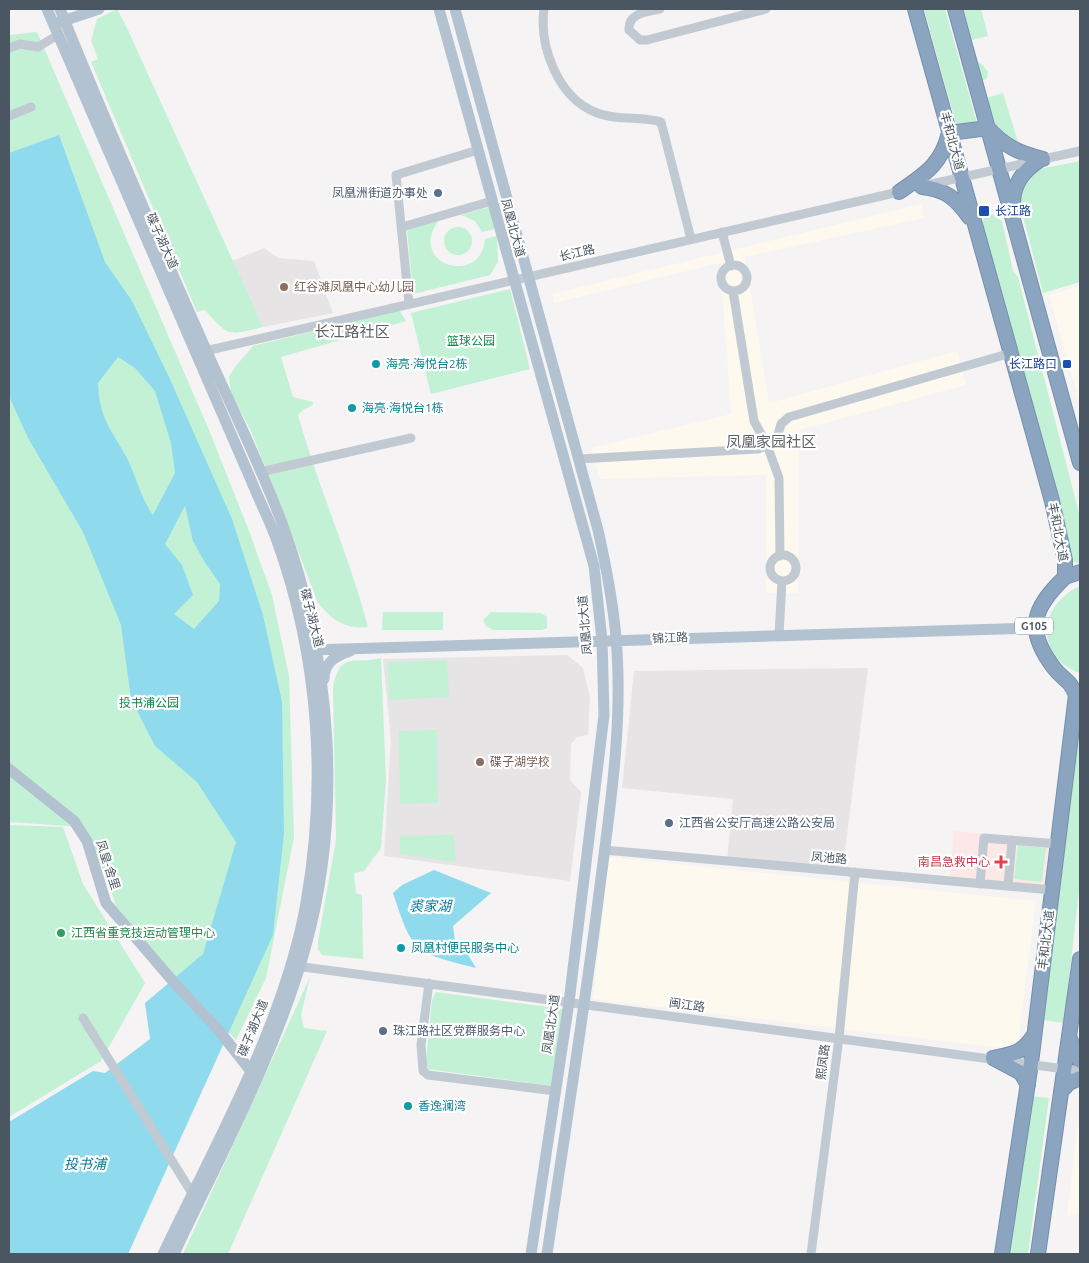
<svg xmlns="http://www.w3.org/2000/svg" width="1089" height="1263" font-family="Ubuntu,'Noto Sans SC',sans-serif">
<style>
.commercial{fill:#fdf9ef}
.education{fill:#e6e4e5}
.medical{fill:#fce8e6}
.green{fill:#c3f1d5}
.water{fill:#90daee;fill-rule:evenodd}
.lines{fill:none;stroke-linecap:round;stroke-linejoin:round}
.highway-casing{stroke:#7690ad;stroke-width:16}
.minor{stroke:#c1cad2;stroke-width:9}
.major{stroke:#b3c2d1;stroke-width:11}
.highway{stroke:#8ba5c1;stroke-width:14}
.service-dot{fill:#5c6f8a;stroke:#fff;stroke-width:2}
.transit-dot{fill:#1a4fb4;stroke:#fff;stroke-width:2}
.education-dot{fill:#8d6e63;stroke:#fff;stroke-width:2}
.culture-dot{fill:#0f9aa8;stroke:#fff;stroke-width:2}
.health-dot{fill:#e0444e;stroke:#fff;stroke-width:2}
.leisure-dot{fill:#2e9e5b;stroke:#fff;stroke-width:2}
.labels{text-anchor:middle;stroke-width:4.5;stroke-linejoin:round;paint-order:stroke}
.shield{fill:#fff;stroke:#808990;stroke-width:1}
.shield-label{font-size:11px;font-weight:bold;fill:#4a5661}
.street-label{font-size:12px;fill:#4a5661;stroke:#fff}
.service-label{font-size:12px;fill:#4e5e75;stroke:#fff;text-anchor:start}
.transit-label{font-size:12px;fill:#164399;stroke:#fff;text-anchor:start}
.education-label{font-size:12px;fill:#785e54;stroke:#fff;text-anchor:start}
.park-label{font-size:12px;fill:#17864f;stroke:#fff}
.culture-label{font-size:12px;fill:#0d838f;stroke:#fff;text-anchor:start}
.health-label{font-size:12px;fill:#be3a42;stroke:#fff;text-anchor:end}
.leisure-label{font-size:12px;fill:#27864d;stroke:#fff;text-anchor:start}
.water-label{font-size:14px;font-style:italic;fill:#0c7c9b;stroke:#fff}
.quarter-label{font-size:15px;fill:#5f6368;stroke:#fff}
</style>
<rect width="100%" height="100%" fill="#f5f3f3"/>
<path class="commercial" d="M921,204L924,218L745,257L769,403L957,351L966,385L799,430L798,593H766V475L600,479L591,448L731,414L720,263L554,303L552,294Z
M1080,286V405L1049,295Z
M609,857L1036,901L1017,1050L593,999Z
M1080,1103V1213L1067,1216Z"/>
<path class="education" d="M264,248L278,258L314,261L333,313L263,327L232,261Z
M567,655L583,668L590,697L588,735L577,737L571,744L570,780L581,792L570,881L384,856L391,740L383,659Z
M868,668L843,867L727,860L733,799L622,788L634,671Z"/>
<path class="medical" d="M954,831L1054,840L1049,894L949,885Z"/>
<path class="green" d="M117,9L127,28L263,327C228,336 229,337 205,310L197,312L91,62L98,59L91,41L97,19Z
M924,9H945L977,123L958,131Z
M959,9H981L988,36L968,41Z
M37,32L209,430L249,531L272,595L289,676L294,837L266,978L236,1040L169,970L116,906L107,878L81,827L9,822V35Z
M974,62L982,64L988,72L987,78L981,82Z
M1003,93L1018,142C994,134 993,120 986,98Z
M1080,161V282L1043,293L1019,201V193L1025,182L1035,170Z
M489,207L495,229L482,232L475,221L461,215Z
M992,214L1002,221L1013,271L1018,277L1080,517V563L1074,562L981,225L984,218Z
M440,219C404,264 481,288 485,239L497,236L498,262L490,275L413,294L407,229Z
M444 241a14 14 0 1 1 28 0a14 14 0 1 1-28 0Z
M510,289L530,369L431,394L411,313Z
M399,310L406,321L281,357L293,397L313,402L312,406L304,409L298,415C318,487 349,555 368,627C346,630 330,619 317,601L280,503L250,429L231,393L229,377L235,367L253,346Z
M1080,586V673C1034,656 1038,605 1080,586Z
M383,612H443V630H382Z
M491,612L541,613L547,617V628L542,630H493L486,626L483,620Z
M381,658L386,780L381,848L364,871L354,873L356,893L362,895L363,959L322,955L318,949V941L336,840L333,687C341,650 354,665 381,658Z
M447,660L449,697L389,700L387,662Z
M1080,709V882L1064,1023L1044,1020Z
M437,730L438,803L400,804L399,731Z
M9,825L63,827L83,884L145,983L101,1061L9,1117Z
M454,835L456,862L400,854V836Z
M1018,845L1046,848L1042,882L1014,879Z
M310,977L301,1015L304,1028L327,1031L228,1254H183Z
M436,992L563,1009L552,1086L428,1069L426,1060L432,1000Z
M1029,1096L1049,1098L1028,1254H1008Z"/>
<path class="water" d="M59,135L105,262L132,301L169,377L232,519L263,615L282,702L284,833L273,935L128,1254H9V1122L93,1071L105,1073L150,1039L145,1003L203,954L236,842L197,782L155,746L131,699L121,625L83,532L28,438L9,396V153ZM118,357L135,368L155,391L171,443L175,473L153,515C141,499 136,476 127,458C111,429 99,418 98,383ZM185,506L193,541L204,561L220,584L219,601L194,629L174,614L193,595L182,565L165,544Z
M434,870L491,893L453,926L455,941L465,950L476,968C414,952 413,954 393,893L402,885Z"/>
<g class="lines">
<g class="highway-casing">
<path id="highway" d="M915,9L1052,501L1065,560V577C1032,609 1025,630 1054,668C1063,680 1069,678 1076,695L1031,1063L1002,1254
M955,9L1080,463
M922,187C944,189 956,198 969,217
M899,192C925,174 941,165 949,133L988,128C1004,146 1019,153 1043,159
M1013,207C1012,184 1023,171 1041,159
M1065,577L1080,572
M1070,1039L1080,1061
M993,1058C1014,1054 1022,1053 1034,1035
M993,1058L1021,1073L1028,1085
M1062,1090L1069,1083L1080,1078
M1038,1254L1080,959"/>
</g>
<path class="minor" d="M544,9C539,47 558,98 597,113C618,121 641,116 661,122L691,239
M660,9C646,12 628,13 629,30L640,40H647L766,9
M9,48L20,44L38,47L58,35
M9,116L31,107
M927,185L1080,151
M402,227L492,201
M722,232L731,266
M721 278a13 13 0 1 1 26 0a13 13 0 1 1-26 0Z
M733,291L754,421L767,445L779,478L780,556
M409,304L396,175L478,150
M201,352L903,191
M578,459L758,449L776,442L781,424L789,417L1011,353
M260,472L411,438
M770 568a13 13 0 1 1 26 0a13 13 0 1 1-26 0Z
M779,635L782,581
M604,850L1052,890
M980,884L984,838L1058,844
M1008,886L1012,840
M296,966L1080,1071
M429,983L421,1045L423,1071L428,1075L555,1091
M83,1018L192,1193
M811,1254L839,1038L855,872"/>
<path class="major" d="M47,9C96,123 146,237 195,351C214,394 232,437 251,480C259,500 270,521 277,541C319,658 327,782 306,903C285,1022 215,1145 163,1254
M60,9C104,118 151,226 199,334C226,396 258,459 282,523C331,657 344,810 305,949C275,1055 221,1154 174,1254
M439,9L594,566L602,640L604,715L569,1002L531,1254
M455,9L598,530C606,566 613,601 616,638C624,728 608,820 597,909C582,1025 564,1139 547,1254
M60,22L99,9
M311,650L1034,628
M324,679C324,663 335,656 350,651
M9,769L74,821L87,841L106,903L177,986L216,1027L250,1070"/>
<use href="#highway" class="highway"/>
</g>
<g class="service-dot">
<circle cx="438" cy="193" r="5"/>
<circle cx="669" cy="823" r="5"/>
<circle cx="383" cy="1031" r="5"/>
</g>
<g class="transit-dot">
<rect x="978" y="205" width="12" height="12" rx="2.5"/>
<rect x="1062" y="359" width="10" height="10" rx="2.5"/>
</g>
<g class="education-dot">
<circle cx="284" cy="287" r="5"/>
<circle cx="480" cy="762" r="5"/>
</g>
<g class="culture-dot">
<circle cx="376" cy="364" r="5"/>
<circle cx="352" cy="408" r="5"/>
<circle cx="401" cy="948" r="5"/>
<circle cx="408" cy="1106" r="5"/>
</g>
<path class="health-dot" d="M998.5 854.5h5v5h5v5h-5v5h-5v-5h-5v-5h5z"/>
<circle class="leisure-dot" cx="61" cy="933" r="5"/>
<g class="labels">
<rect class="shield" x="1015" y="617.5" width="38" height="17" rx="4"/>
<g class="shield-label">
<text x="1034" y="630">G105</text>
</g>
<g class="street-label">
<text transform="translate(952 141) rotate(75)" y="4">丰和北大道</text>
<text transform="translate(513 228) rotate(75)" y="4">凤凰北大道</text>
<text transform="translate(162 241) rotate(66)" y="4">碟子湖大道</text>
<text transform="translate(577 253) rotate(-13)" y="4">长江路</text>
<text transform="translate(1058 532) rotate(79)" y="4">丰和北大道</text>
<text transform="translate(312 618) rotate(76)" y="4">碟子湖大道</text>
<text transform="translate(585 625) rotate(-95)" y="4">凤凰北大道</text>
<text transform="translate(670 638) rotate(-2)" y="4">锦江路</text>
<text transform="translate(829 858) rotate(5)" y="4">凤池路</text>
<text transform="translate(108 865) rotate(72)" y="4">凤皇-舍里</text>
<text transform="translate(1046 940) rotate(-83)" y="4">丰和北大道</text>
<text transform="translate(687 1005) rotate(8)" y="4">闽江路</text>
<text transform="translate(551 1024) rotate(-82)" y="4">凤凰北大道</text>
<text transform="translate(253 1028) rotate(-68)" y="4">碟子湖大道</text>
<text transform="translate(823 1062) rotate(-83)" y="4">熙凤路</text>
</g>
<g class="service-label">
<text x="428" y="197" text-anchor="end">凤凰洲街道办事处</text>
<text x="679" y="827">江西省公安厅高速公路公安局</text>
<text x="393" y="1035">珠江路社区党群服务中心</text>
</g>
<g class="transit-label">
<text x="995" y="215">长江路</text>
<text x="1057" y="368" text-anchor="end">长江路口</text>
</g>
<g class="education-label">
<text x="294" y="291">红谷滩凤凰中心幼儿园</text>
<text x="490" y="766">碟子湖学校</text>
</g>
<g class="park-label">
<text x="471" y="345">篮球公园</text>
<text x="149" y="707">投书浦公园</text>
</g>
<g class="culture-label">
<text x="386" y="368">海亮·海悦台2栋</text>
<text x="362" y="412">海亮·海悦台1栋</text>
<text x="411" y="952">凤凰村便民服务中心</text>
<text x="418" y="1110">香逸澜湾</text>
</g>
<g class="health-label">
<text x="990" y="866">南昌急救中心</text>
</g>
<g class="leisure-label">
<text x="71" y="937">江西省重竞技运动管理中心</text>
</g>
<g class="water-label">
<text x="430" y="911">裘家湖</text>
<text x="85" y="1169">投书浦</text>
</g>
<g class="quarter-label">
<text x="352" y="337">长江路社区</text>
<text x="771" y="447">凤凰家园社区</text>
</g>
</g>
<rect width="1089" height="1263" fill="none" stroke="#4a5661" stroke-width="20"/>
</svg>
